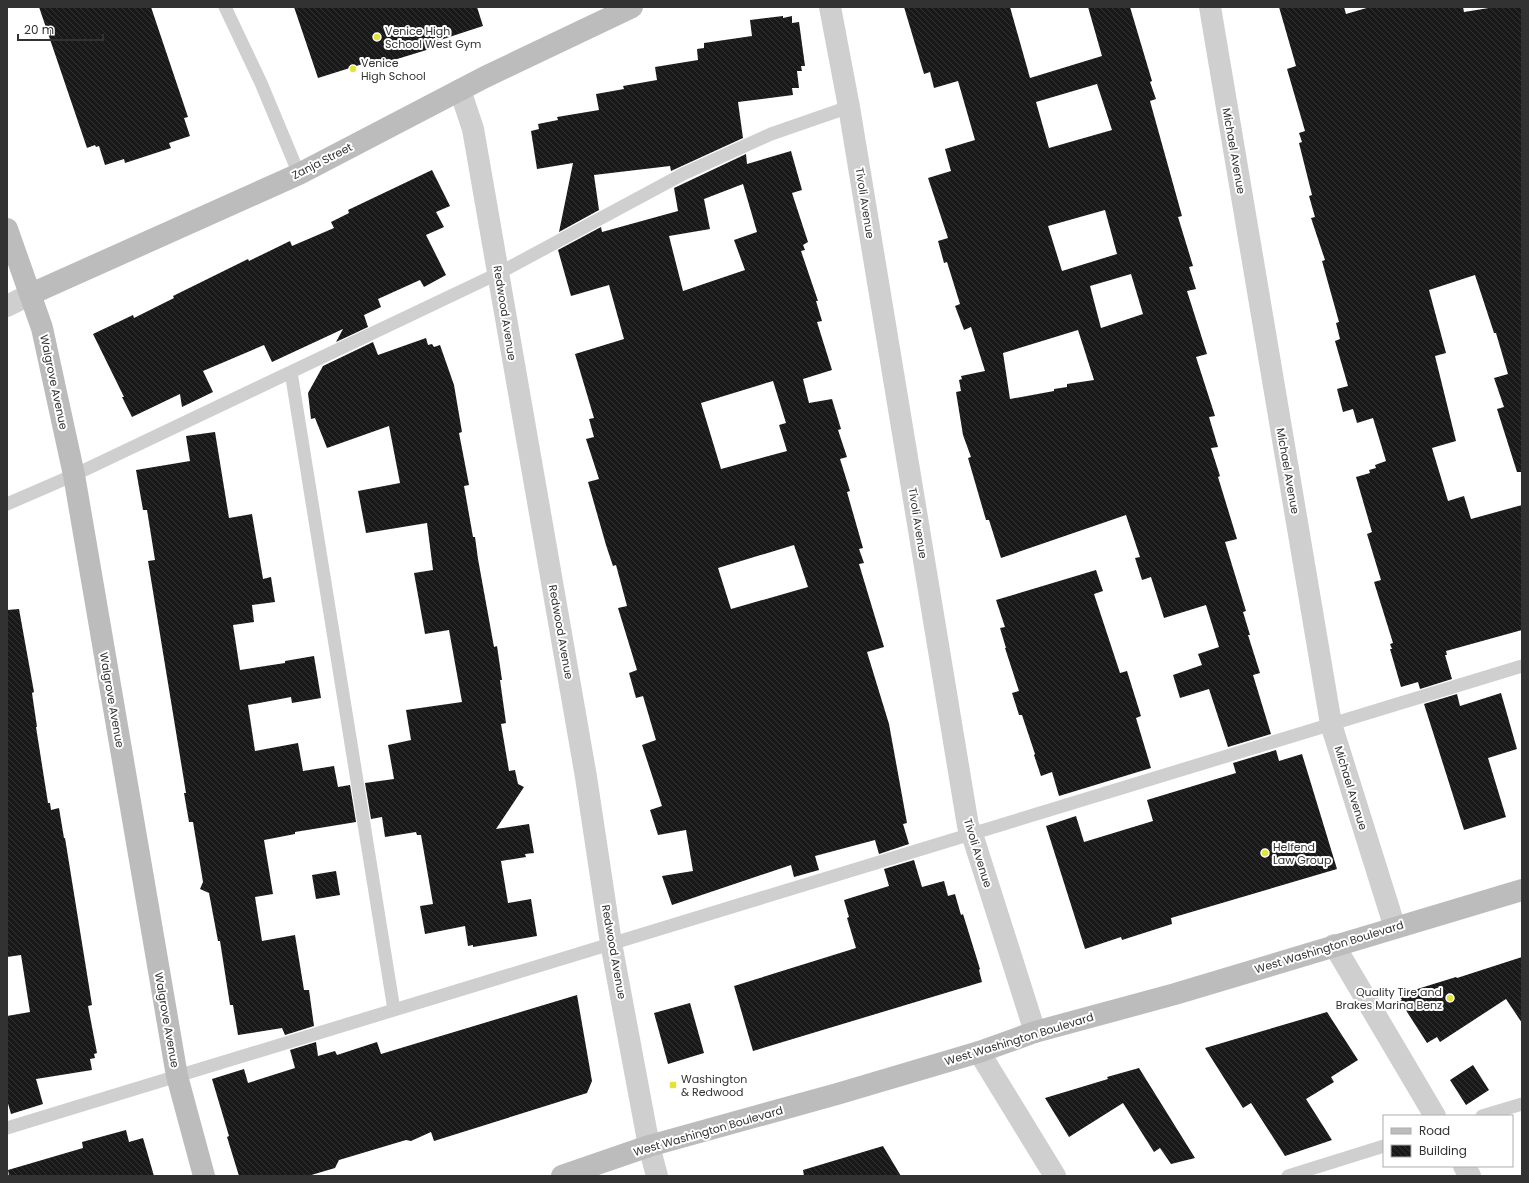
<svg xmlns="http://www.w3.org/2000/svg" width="1529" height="1183" font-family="Poppins,sans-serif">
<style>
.building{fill:url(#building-back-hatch);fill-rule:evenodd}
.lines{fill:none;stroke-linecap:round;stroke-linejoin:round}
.lane{stroke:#cfcfcf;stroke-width:13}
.street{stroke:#cfcfcf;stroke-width:22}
.secondary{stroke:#bcbcbc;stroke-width:22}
.poi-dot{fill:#e2e43a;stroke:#fff;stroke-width:1.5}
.labels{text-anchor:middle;stroke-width:4;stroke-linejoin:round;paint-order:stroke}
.poi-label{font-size:11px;fill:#323232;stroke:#fff;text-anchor:start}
.street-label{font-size:11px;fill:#323232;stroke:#fff}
</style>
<defs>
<pattern id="building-back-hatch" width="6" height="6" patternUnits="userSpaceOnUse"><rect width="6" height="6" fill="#191919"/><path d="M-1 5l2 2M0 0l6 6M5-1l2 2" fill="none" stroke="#323232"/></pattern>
</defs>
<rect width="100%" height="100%" fill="#fff"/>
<path class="building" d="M39,7H151L188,117L184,118L190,136L169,143L171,148L125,163L124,159L105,165L99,146L96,147L95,145L87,148Z
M294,7H477L483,26L431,43L433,48L371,67L369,62L318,78Z
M904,7H1010L1030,78L1102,56L1088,7H1130L1152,81L1150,82L1156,99L1150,101L1182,216L1178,217L1193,266L1189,267L1196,289L1187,291L1207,354L1196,357L1215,416L1209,417L1218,447L1211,448L1220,476L1218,477L1237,539L1225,542L1246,611L1243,612L1250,635H1248L1260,673L1253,675L1271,734L1228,747L1209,689L1180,698L1173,675L1202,665L1198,654L1219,647L1206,605L1164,618L1151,577L1142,580L1135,558L1140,557L1126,515L1001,558L989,520H986L968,458L971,457L963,435L956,392L961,391L959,380L962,379L961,376L985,371L971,327L964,330L955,306L960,304L947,262L944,263L938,241L948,238L928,178L951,171L945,149L975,140L958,81L934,88L930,72L924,74ZM1097,84L1112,130L1049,148L1036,102ZM1105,210L1117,254L1062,271L1048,226ZM1131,274L1143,314L1101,328L1090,286ZM1078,330L1094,380L1067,384V387L1054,389V391L1010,399L1003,353Z
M1279,7H1344L1346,14L1370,7H1463L1464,12L1495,7H1522V472H1517L1497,409L1504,407L1494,378L1508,374L1496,333H1494L1475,275L1429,290L1446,353L1435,356L1456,441L1432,448L1448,501L1464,496L1471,519L1522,505V630L1446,651L1447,655H1445L1452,679L1420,689L1418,682L1401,687L1390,649H1392L1390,644L1393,643L1374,582L1381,580L1367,534L1372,532L1356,477L1370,473L1369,470L1376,468L1375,465L1386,461L1373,418L1357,423L1353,409L1343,412L1337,389L1348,386L1335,341L1340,339L1336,323L1339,322L1322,261L1325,260L1311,218L1315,217L1309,196L1312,195L1299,143L1302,142L1299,133L1305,131L1287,69L1296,66Z
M783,16V18L792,16V23L799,22L805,66H801L802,71H797L799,88H792L793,95L738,102L743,138L671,171L670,166L594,175L599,210L559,232L573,163L537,169L531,131L539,129L538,124L558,120L557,117L599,110L596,94L624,89L623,86L657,80L655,67L698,60L697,49L704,48V43L752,36L750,20Z
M791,151L802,190L792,193L808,242L803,245L805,250L801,251L818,301H816L822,321L817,322L832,370L803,379L809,403L832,399L841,429L838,430L847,457L840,459L850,491L847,492L863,548L859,549L864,563L859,564L884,647L867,652L889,724L907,823L903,824L909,844L879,854L875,840L815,856L819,870L794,877L791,865L672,905L662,876L693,871L686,830L658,835L650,810L662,806L642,745L656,740L643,696L636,698L629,673L637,670L618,608L627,606L616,565L613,566L606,545L588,482L599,479L586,439L594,437L589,419L594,418L575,354L624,339L609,285L571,296L558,250L601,227L602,232L678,211L674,188L746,154L747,164ZM743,184L757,232L734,240L745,270L683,291L669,236L710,229L704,199ZM773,381L786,423L779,425L787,451L721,469L701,403ZM794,545L808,587L731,609L718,568Z
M432,170L450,206L436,212L444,227L426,235L446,275L424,287L420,280L378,299L381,307L364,315L368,327L336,342L343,329L272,362L264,345L203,371L213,392L182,407L180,394L132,417L122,397H124L93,334L133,315L134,318L174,298L173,296L248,259L249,261L290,241L292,246L334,228L331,222L349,213L348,210Z
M426,338L428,345L432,344L434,347L440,345L454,385L462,432L459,433L469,485L464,486L473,537H475L478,559L494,647L497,646L502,680H500L506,723L501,724L509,771L515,770L518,784L524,787L496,829L529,824L534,853L525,854L526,857L501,861L508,903L531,899L537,936L473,947V945L468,946L465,926L425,934L420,906L433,904L421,835H417L416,832L385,837L382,817L371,819L365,783L394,779L388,745L411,740L406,710L462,702L449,630L425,634L414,573L433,570L427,523L366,533L358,491L400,483L389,426L327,448L315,418L311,419L308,393L323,366L373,342L378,355Z
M215,432L229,518L252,514L263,579L271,577L275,602L252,605L254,622L233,625L240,670L285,663V661L314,656L321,698L292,703L291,697L248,705L255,751L298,743L303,771L334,766L338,787L350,785L356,822L295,832V834L264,840L273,894L255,897L262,941L295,935L304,990H309L314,1026L285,1035L282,1028L238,1035L233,1005H230L220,941H218L209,893L200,889L203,882L193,822H189L184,793H186L148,561L155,560L147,510H143L136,470L190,461L186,436Z
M1096,570L1103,591L1094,594L1120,673L1127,671L1141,716L1136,718L1151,768L1059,796L1052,772L1041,776L1034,755L1035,754L1022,715H1019L1012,693L1019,691L1005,648H1006L1000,628L1005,627L996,600Z
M19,609L34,692L32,693L37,727H36L48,803H50L51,810L59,808L64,838H65L92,1005L88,1006L97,1053L94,1054L95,1058L90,1059L92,1070L36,1079L43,1104L11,1114L7,1100V1016L30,1012L21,955L7,957V610Z
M1501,693L1517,749L1488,758L1506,817L1464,830L1424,704L1457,694L1460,706Z
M1276,750L1279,761L1302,754L1337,869L1171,918L1172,924L1122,940L1121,937L1085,949L1046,826L1076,816L1084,842L1153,821L1147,800L1236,773L1233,763Z
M914,860L922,887L944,881L948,896L955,894L961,915L963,914L980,969L979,970L982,982L753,1051L734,986L856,948L847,918L849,917L844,900L889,886L884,869Z
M336,871L340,895L316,899L312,875Z
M1522,957V1023L1506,999L1440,1042L1437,1037L1427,1043L1400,1001L1402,1000L1398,995L1456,977L1457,978Z
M577,995L592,1081L587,1093L434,1141L431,1132L411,1141L406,1140L339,1160L335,1168L308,1176H239L227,1137L229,1136L212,1079L244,1069L248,1083L295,1068L290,1050L316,1042L318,1056L335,1051L337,1055L377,1042L381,1054Z
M690,1003L704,1053L668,1064L654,1013Z
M1327,1012L1358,1060L1331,1077L1334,1082L1306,1099L1332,1140L1285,1156L1251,1103L1243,1108L1205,1048Z
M1473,1065L1489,1090L1466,1105L1450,1080Z
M1139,1068L1195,1158L1171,1164L1160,1148L1154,1152L1123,1103L1069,1137L1045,1098L1108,1079L1107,1077Z
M126,1130L129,1142L143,1138L154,1176H9L8,1170L83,1148L82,1142Z
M883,1146L901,1176H804L803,1170Z"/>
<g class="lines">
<path class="lane" d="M225,7L261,83L299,174
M291,372L394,1010
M7,504L74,475L499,273L683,174L771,134L849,107
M1482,1116L1522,1104
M7,1128L1522,666
M1288,1176L1384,1146"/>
<path class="street" d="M830,7L849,107L968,826L972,834L1035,1032
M1210,7L1331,724L1395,928
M460,90L473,129L586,777L611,943L649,1146L657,1176
M7,306L31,294
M1334,945L1435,1116
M979,1052L1055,1176
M1464,1166L1470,1176"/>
<path class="secondary" d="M7,229L42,328L74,475L177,1076L204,1176
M31,294L299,174L485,77L632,7
M562,1176L649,1146L837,1094L979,1052L1035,1032L1175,994L1522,890"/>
</g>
<g class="poi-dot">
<circle cx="377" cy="37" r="4"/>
<circle cx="353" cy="69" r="4"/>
<circle cx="1265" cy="853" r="4"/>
<circle cx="1450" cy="998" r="4"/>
<rect x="669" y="1081" width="8" height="8" rx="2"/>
</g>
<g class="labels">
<g class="poi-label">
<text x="385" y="35">Venice High<tspan x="385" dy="13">School West Gym</tspan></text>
<text x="361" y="67">Venice<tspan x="361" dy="13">High School</tspan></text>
<text x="1273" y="851">Helfend<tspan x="1273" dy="13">Law Group</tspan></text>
<text x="1442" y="996" text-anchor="end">Quality Tire and<tspan x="1442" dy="13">Brakes Marina Benz</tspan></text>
<text x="681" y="1083">Washington<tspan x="681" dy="13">&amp; Redwood</tspan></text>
</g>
<g class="street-label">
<text transform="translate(1234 151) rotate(80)" y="4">Michael Avenue</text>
<text transform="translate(322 161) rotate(-27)" y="4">Zanja Street</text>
<text transform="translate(865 203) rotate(81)" y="4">Tivoli Avenue</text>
<text transform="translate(505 313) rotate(81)" y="4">Redwood Avenue</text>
<text transform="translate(54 382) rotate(78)" y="4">Walgrove Avenue</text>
<text transform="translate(1288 471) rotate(80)" y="4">Michael Avenue</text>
<text transform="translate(918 523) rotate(81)" y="4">Tivoli Avenue</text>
<text transform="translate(561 632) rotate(80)" y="4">Redwood Avenue</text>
<text transform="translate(112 700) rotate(80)" y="4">Walgrove Avenue</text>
<text transform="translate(1351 788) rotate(73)" y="4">Michael Avenue</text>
<text transform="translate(978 853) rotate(73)" y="4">Tivoli Avenue</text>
<text transform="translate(1329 947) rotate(-17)" y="4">West Washington Boulevard</text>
<text transform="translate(614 952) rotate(80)" y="4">Redwood Avenue</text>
<text transform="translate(167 1020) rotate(80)" y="4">Walgrove Avenue</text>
<text transform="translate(1019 1039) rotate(-17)" y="4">West Washington Boulevard</text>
<text transform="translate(708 1131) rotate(-16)" y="4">West Washington Boulevard</text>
</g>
</g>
<rect width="1529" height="1183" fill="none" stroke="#323232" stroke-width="16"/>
<rect x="1383" y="1115" width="130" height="52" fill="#ffffff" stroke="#adadad"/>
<rect x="1391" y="1128" width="20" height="6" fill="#bcbcbc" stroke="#adadad"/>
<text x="1419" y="1135" font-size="12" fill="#323232">Road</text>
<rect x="1391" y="1145" width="20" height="12" fill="url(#building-back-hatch)" stroke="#adadad"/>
<text x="1419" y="1155" font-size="12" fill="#323232">Building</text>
<path d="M18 34v6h85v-6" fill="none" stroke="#323232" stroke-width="2"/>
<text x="24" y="34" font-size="12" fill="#323232" stroke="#ffffff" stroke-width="3" paint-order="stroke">20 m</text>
</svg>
